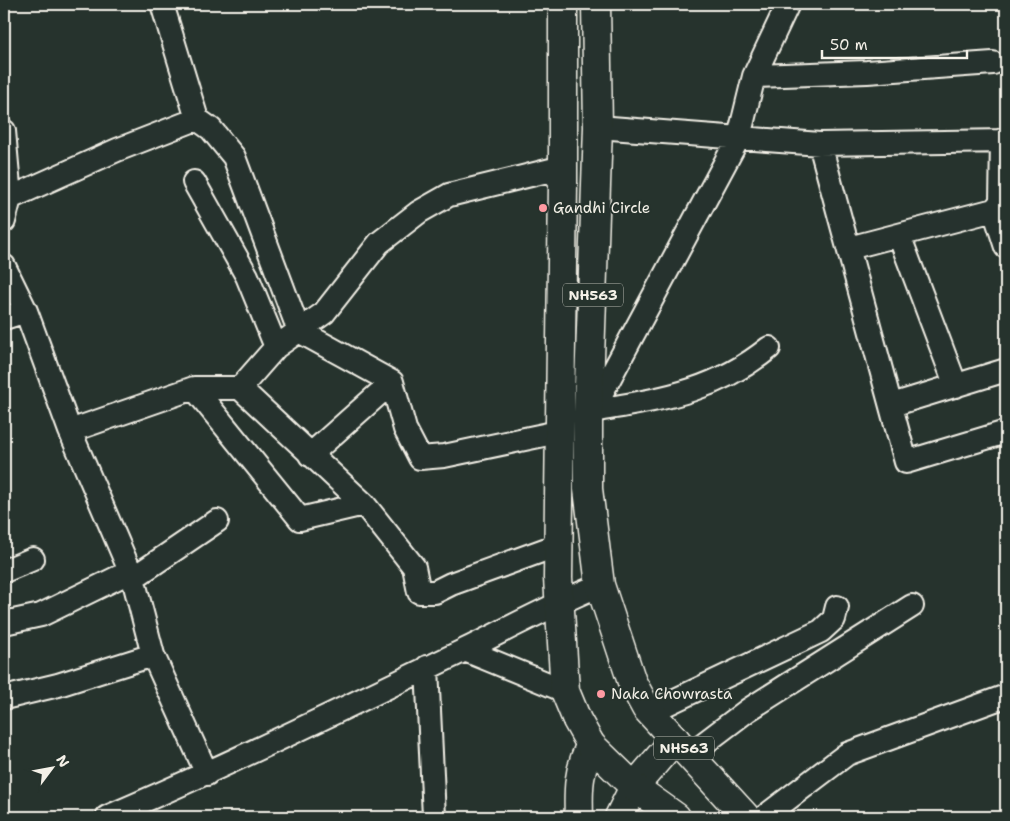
<svg xmlns="http://www.w3.org/2000/svg" width="1010" height="821" font-family="'Shantell Sans',sans-serif">
<style>
.lines{fill:none;stroke-linecap:round;stroke-linejoin:round}
.street-casing{stroke:#f4f1e8;stroke-width:26}
.secondary-casing{stroke:#f4f1e8;stroke-width:31}
.highway-casing{stroke:#f4f1e8;stroke-width:31}
.street{stroke:#26332d;stroke-width:22}
.secondary{stroke:#26332d;stroke-width:28}
.highway{stroke:#26332d;stroke-width:28}
.poi-dot{fill:#ff9aa2;stroke:#26332d;stroke-width:2}
.labels{text-anchor:middle;stroke-width:4;stroke-linejoin:round;paint-order:stroke}
.shield{fill:#26332d;stroke:#b6b8b0;stroke-width:1}
.shield-label{font-size:14px;font-weight:bold;fill:#f4f1e8}
.poi-label{font-size:15px;fill:#f4f1e8;stroke:#26332d;text-anchor:start}
</style>
<rect width="100%" height="100%" fill="#26332d"/>
<filter id="ink" filterUnits="userSpaceOnUse"><feTurbulence type="fractalNoise" baseFrequency=".02" numOctaves="2"/><feDisplacementMap in="SourceGraphic" scale="10" xChannelSelector="R" yChannelSelector="G"/><feConvolveMatrix kernelMatrix="1 2 1 2 8 2 1 2 1" color-interpolation-filters="sRGB"/></filter>
<g filter="url(#ink)">
<g class="lines">
<g class="street-casing">
<path id="street" d="M162,4L197,119L211,129L234,157L299,331L392,382L405,429L420,458L444,456L558,432
M754,76L867,72L993,63
M598,127L820,144L1006,141
M4,131L10,198L4,221
M820,144L906,462L1006,432
M194,182L247,276L276,347
M10,198L117,150L197,119
M994,210L1001,202L1002,140
M899,235L956,386
M849,248L994,210L1006,247
M4,266L26,311L70,431L133,578L153,655L207,774
M4,318L26,311
M194,388L300,519L364,504
M240,388L364,504L414,567L419,592H435L451,584L558,545
M892,405L1006,370
M592,411C660,399 713,393 769,348
M588,415L592,411L739,137L754,76L788,4
M70,431L194,388H240L276,347L324,313L379,243L419,212L449,195L551,170L563,184
M310,455L392,382
M4,571L33,559
M133,578L217,521
M4,623L41,615L129,572
M465,650L565,691
M427,667L434,817
M4,698L58,685L153,655
M650,712L821,631L834,619L837,607
M690,754L748,710L912,606
M107,817C229,765 348,706 467,649C511,627 554,604 600,585
M764,817L847,754L1006,696"/>
</g>
<g class="secondary-casing">
<path id="secondary" d="M579,817C578,791 578,769 591,745
M619,817L634,787L675,739"/>
</g>
<g class="highway-casing">
<path id="highway" d="M563,4V184L558,578L565,691L577,720L591,745L634,787L676,817
M596,4L598,127L588,415V489L600,585L632,682L646,708L746,817"/>
</g>
<use href="#street" class="street"/>
<use href="#secondary" class="secondary"/>
<use href="#highway" class="highway"/>
</g>
</g>
<g class="poi-dot">
<circle cx="543" cy="208" r="5"/>
<circle cx="601" cy="694" r="5"/>
</g>
<g class="labels">
<g class="shield">
<rect x="563" y="283.5" width="60" height="23" rx="4"/>
<rect x="654" y="736.5" width="60" height="23" rx="4"/>
</g>
<g class="shield-label">
<text x="593" y="300">NH563</text>
<text x="684" y="753">NH563</text>
</g>
<g class="poi-label">
<text x="553" y="213">Gandhi Circle</text>
<text x="611" y="699">Naka Chowrasta</text>
</g>
</g>
<rect width="1010" height="821" fill="none" stroke="#26332d" stroke-width="20"/>
<rect x="10" y="10" width="990" height="801" fill="none" stroke="#f4f1e8" stroke-width="2" filter="url(#ink)"/>
<g transform="translate(52 768) rotate(58)" stroke="#26332d" stroke-width="4" paint-order="stroke">
<path d="M0-4L9 19L0 12L-9 19Z" fill="#f4f1e8"/>
<text y="-8" font-size="14" font-weight="bold" text-anchor="middle" fill="#f4f1e8">N</text>
</g>
<path d="M822 50v8h145v-8" fill="none" stroke="#f4f1e8" stroke-width="2.5"/>
<text x="830" y="50" font-size="15" fill="#f4f1e8" stroke="#26332d" stroke-width="4" paint-order="stroke">50 m</text>
</svg>
